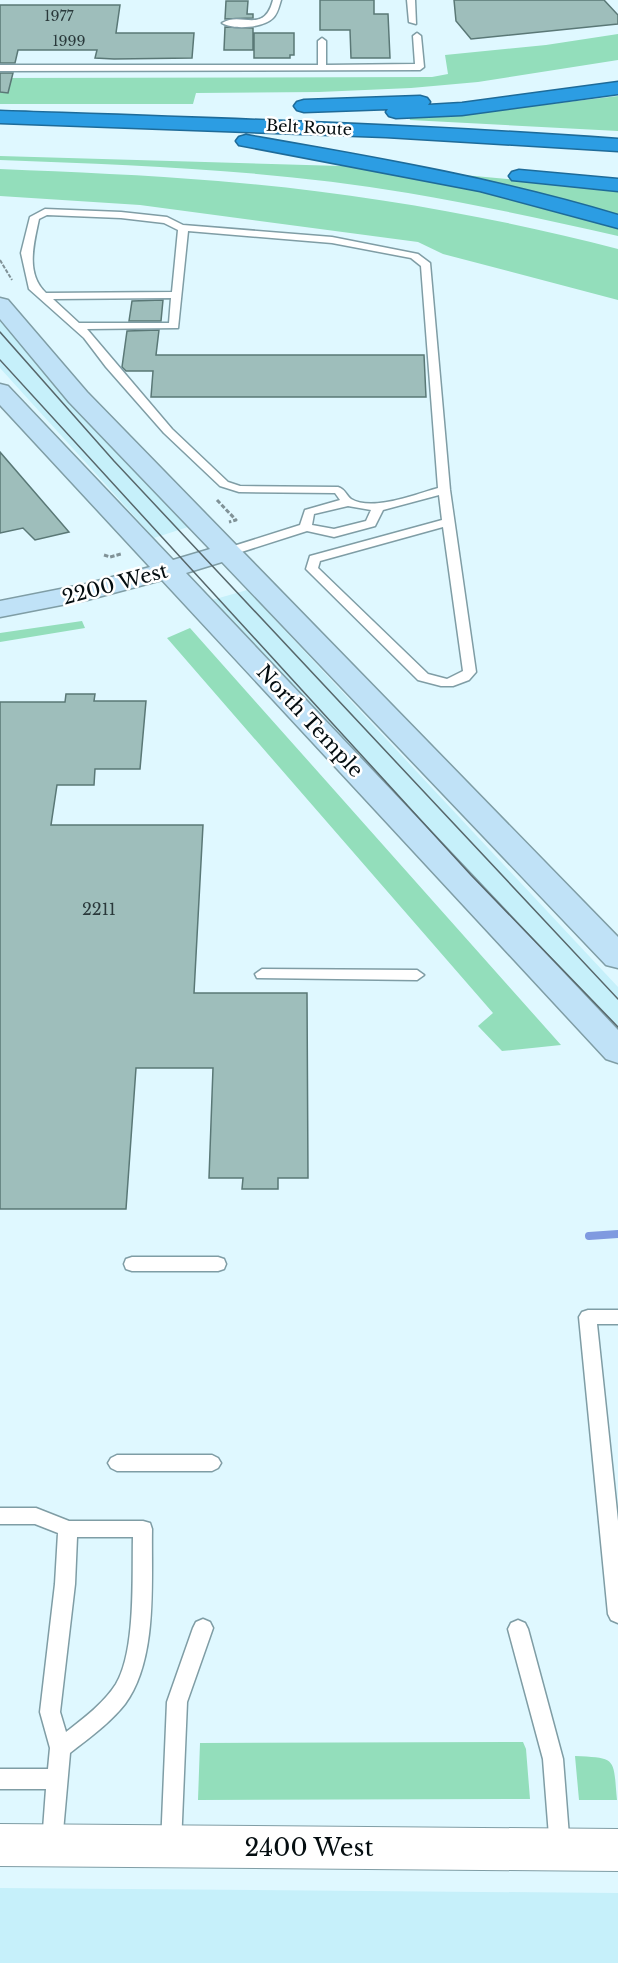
<svg xmlns="http://www.w3.org/2000/svg" width="618" height="1963" font-family="'Libre Baskerville',serif">
<style>
.built{fill:#c6f0fa}
.green{fill:#93debb}
.lines{fill:none;stroke-linecap:round;stroke-linejoin:round}
.stream{stroke:#7f9ae0;stroke-width:8}
.building{fill:#9ebebb;stroke:#5a7876;stroke-width:1.5}
.lane-casing{stroke:#7f9da5;stroke-width:3}
.street-casing{stroke:#7f9da5;stroke-width:2}
.secondary-casing{stroke:#7f9da5;stroke-width:3}
.highway-casing{stroke:#1e6b99;stroke-width:3}
.path-far1{stroke:#809297;stroke-width:2;stroke-dasharray:4 1.5;stroke-linecap:butt}
.path{stroke:#809297;stroke-width:3;stroke-dasharray:4.5 2;stroke-linecap:butt}
.lane{fill:#fff;fill-rule:evenodd}
.street{fill:#fff;fill-rule:evenodd}
.secondary{fill:#c0e2f7;fill-rule:evenodd}
.highway{fill:#2c9de3;fill-rule:evenodd}
.tram{stroke:#57676b;stroke-width:1.5}
.labels{text-anchor:middle;stroke-width:5;stroke-linejoin:round;paint-order:stroke}
.far-number-label{font-size:14px;fill:#2a393b}
.far-street-label{font-size:16px;fill:#040d10;stroke:#fff}
.number-label{font-size:16px;fill:#2a393b}
.street-label{font-size:20px;fill:#040d10;stroke:#fff}
.near-street-label{font-size:24px;fill:#040d10;stroke:#fff}
</style>
<rect width="100%" height="100%" fill="#dff8ff"/>
<path class="built" d="M0,320L52,382L188,527L154,538L0,368Z
M247,590L618,987V1036L212,600Z
M0,1888L618,1893V1963H0Z"/>
<path class="green" d="M618,34V60L478,82L411,88L319,92L196,93L193,104H0V78L432,77L448,74L445,55L546,45Z
M618,96V131L410,120L409,116L474,113Z
M0,156L376,167L618,189V236C548,220 479,205 408,193C273,170 136,165 0,160Z
M0,169C73,172 146,175 218,181C353,192 487,215 618,249V300L443,254L418,242L140,205L0,196Z
M82,621L85,628L0,642V633Z
M190,628L561,1045L502,1051L478,1026L493,1013L167,638Z
M523,1742L526,1749L530,1799L198,1800L200,1743Z
M575,1756C618,1758 613,1758 617,1800H579Z"/>
<g class="lines">
<path class="stream" d="M589,1236L618,1234"/>
</g>
<path class="building" d="M320,0H374V14H388L390,58H351L350,30H320Z
M454,0H604L618,15V24L471,39L456,21Z
M226,1H248L247,14H253V18L225,19Z
M0,5H120L116,33H194L192,58L114,59L95,58L97,50H18L15,63H0Z
M225,27L253,28V50H224Z
M254,33H294V55H290V58H254Z
M0,73H13L8,93L0,92Z
M163,300L161,321H129L132,301Z
M159,330L156,355H424L426,397H151L153,371H126L122,367L127,331Z
M0,452L69,532L35,540L23,528L0,533Z
M66,694H95L94,701H146L140,769H95L94,785H57L51,825H203L194,993H307L308,1178H278V1189H242L243,1178H209L213,1068H136L126,1209H0V702H65Z"/>
<g class="lines">
<g class="lane-casing">
<path id="lane" d="M273,0H281C279,6 278,13 273,18C263,28 233,30 222,23C241,11 264,35 273,0Z
M407,0H415L416,24L409,22Z
M417,33L421,36L424,67L420,70L0,71V65H318V41L322,38L326,41V65L415,64L413,36Z
M45,209L121,212L167,217L183,225L332,237L418,254L430,263L450,490L476,672L469,680L453,686H441L418,680L306,569L310,556L442,520L439,495L383,510L375,526L334,537L307,531L232,555H224V549L300,525L305,510L340,500L335,493L239,492L220,486L164,433L106,367L84,338L29,289L21,253L30,217ZM47,215L121,218L164,223L178,230L172,292L46,293C25,274 34,243 39,219ZM188,231L332,243L411,258L421,266L438,488C416,494 372,512 351,499C346,495 345,489 338,487L240,486L228,482L172,429L87,329L178,328ZM171,298L169,323H79L53,299ZM348,506L371,510L366,521L334,529L312,525L314,514ZM443,527L463,671L447,679L428,674L318,568L320,561Z
M262,969L417,970L424,975L417,980L257,978L255,974Z
M132,1257H218L224,1259L226,1264L224,1269L218,1271H132L126,1269L124,1264L126,1259Z
M588,1310H618V1324H597L618,1521V1623L611,1620L608,1614L579,1317L582,1312Z
M117,1455H212L218,1458L221,1463L218,1468L212,1471H117L111,1468L108,1463L111,1458Z
M0,1508H36L69,1521H143L150,1523L152,1529C151,1582 158,1659 125,1704C110,1723 89,1738 70,1753L62,1843L59,1850L52,1853L45,1850L42,1843L46,1789H0V1769H48L50,1748L40,1712L55,1584L58,1533L35,1524H0ZM77,1537H133C132,1577 136,1650 116,1684C104,1703 84,1718 66,1732L60,1712L75,1584Z
M203,1619L210,1622L213,1628L187,1702L181,1845L178,1852L171,1855L164,1852L161,1845L167,1702L193,1628L196,1622Z
M518,1620L525,1623L528,1629L563,1759L570,1849L567,1856L560,1859L553,1856L550,1849L543,1759L508,1629L511,1623Z"/>
</g>
<g class="street-casing">
<path id="street" d="M0,1824L618,1829V1871L0,1866Z"/>
</g>
<g class="secondary-casing">
<path id="secondary" d="M0,298L8,300L87,392L618,937V968L606,965L222,562L186,573L618,1030V1063L606,1059L162,580L87,600L0,617V601L86,584L150,567L0,405V384L8,386L173,560L210,549L69,402L0,319Z"/>
</g>
<g class="highway-casing">
<path id="highway" d="M618,82V94L462,115L396,118L389,116L386,112L388,109L304,112L297,110L294,106L297,102L304,100L420,96L427,98L430,102L428,105L462,103Z
M0,111C206,118 412,124 618,139V151L386,137L0,123Z
M246,135C371,157 496,178 618,215V228L480,191L239,145L236,141L239,137Z
M519,170L618,179V191L512,180L509,176L512,172Z"/>
</g>
<path class="path-far1" d="M0,260L12,280"/>
<path class="path" d="M217,500L236,520L229,522
M104,555L110,557L121,554"/>
<use href="#lane" class="lane"/>
<use href="#street" class="street"/>
<use href="#secondary" class="secondary"/>
<use href="#highway" class="highway"/>
<path class="tram" d="M0,332L114,461L618,999
M0,360L471,875L618,1027"/>
</g>
<g class="labels">
<g class="far-number-label">
<text x="59" y="21">1977</text>
<text x="69" y="46">1999</text>
</g>
<g class="far-street-label">
<text transform="translate(309 127) rotate(3)" y="6">Belt Route</text>
</g>
<g class="number-label">
<text x="99" y="915">2211</text>
</g>
<g class="street-label">
<text transform="translate(115 584) rotate(-15)" y="7">2200 West</text>
<text transform="translate(310 721) rotate(47)" y="7">North Temple</text>
</g>
<g class="near-street-label">
<text x="309" y="1856">2400 West</text>
</g>
</g>
</svg>
